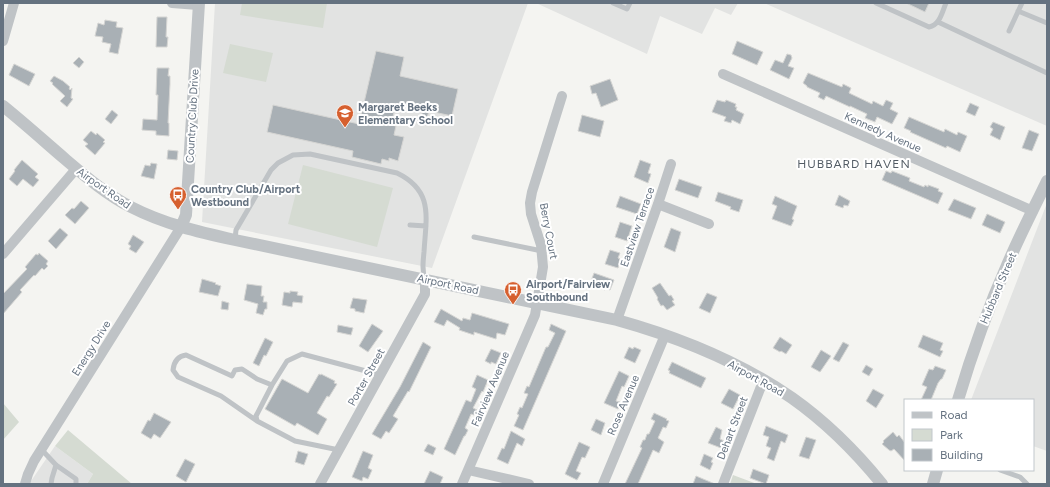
<svg xmlns="http://www.w3.org/2000/svg" width="1050" height="487" font-family="Figtree,sans-serif">
<style>
.built{fill:#e2e3e2}
.green{fill:#d5dbd2}
.building{fill:#a9b0b5;stroke:#d5d5d3}
.lines{fill:none;stroke-linecap:round;stroke-linejoin:round}
.service{stroke:#bfc3c6;stroke-width:5}
.minor{stroke:#bfc3c6;stroke-width:10}
.tertiary{stroke:#bfc3c6;stroke-width:12}
.labels{text-anchor:middle;stroke-width:4;stroke-linejoin:round;paint-order:stroke}
.poi-label{font-size:11px;font-weight:bold;fill:#657280;stroke:#fff;text-anchor:start}
.street-label{font-size:11px;fill:#657280;stroke:#fff}
.neighbourhood-label{font-size:12px;letter-spacing:1px;fill:#535c65;stroke:#fff}
</style>
<rect width="100%" height="100%" fill="#f4f4f1"/>
<path class="built" d="M215,3H528L432,268L202,222Z
M536,3H738L731,15L715,8L702,34L660,16L647,54Z
M764,3H1047V126Z
M1047,203V451L1033,446V400H971Z
M55,446L93,474L87,484H29Z"/>
<path class="green" d="M242,3H327L323,28L240,15Z
M230,44L273,53L266,82L223,73Z
M303,165L393,188L377,247L288,224Z
M3,403L19,422L3,440Z
M68,430L132,484H87L93,474L55,446Z
M733,475L757,484H730Z"/>
<path class="building" d="M906,3H929L925,12Z
M157,17H167L166,37H168L167,47H156Z
M105,20L117,22L116,27L123,28L118,54L109,52L111,44L102,42L103,37L95,36L98,23L104,25Z
M737,41L763,52L757,65L732,54Z
M376,51L404,57L400,76L458,89L452,116L429,111L427,118L421,117L423,110L396,104L391,125L396,126L394,135L404,137L398,161L389,158V161L382,159L381,164L352,157L353,151L267,132L273,105L359,124Z
M787,54L791,55L792,58L788,66L794,68L789,79L770,70L775,60L783,63Z
M79,57L84,62L79,68L73,63Z
M14,64L35,74L29,86L9,75Z
M157,68H169L168,76H170V84L168,123H169V136L156,135V131L142,130L143,119L157,120L158,95H156Z
M808,73L842,87L843,84L851,88L849,93L872,104L873,101L883,106L886,100L893,103L890,109L898,113L892,124L877,117L875,122L865,118L867,114L850,106V107L826,96L824,100L818,97L820,93L807,87V86L803,83Z
M54,76L63,81L70,87L69,88L70,90L72,88L71,98L73,99L67,107L60,101L65,96L52,84L53,83L50,81Z
M610,79L618,100L601,107L596,93L592,94L590,86Z
M717,100L725,102L726,100L736,104L735,107H737L736,110L744,114L740,124L732,120L731,123L724,121L726,117L712,112Z
M970,103L979,107L975,116L966,112Z
M112,110L118,115L111,124L105,119Z
M582,115L604,121L600,137L578,131Z
M909,117L944,132L945,129L957,135L958,132L967,136L960,152L947,146L946,148L910,132L911,131L904,128Z
M993,122L1005,127L1000,140L990,135L993,129L990,127Z
M1029,130L1039,134L1032,151L1022,148Z
M91,131L96,135L97,133L105,140L103,142L105,143L95,155L85,146L88,144L83,140Z
M168,150L178,151L177,160L167,159Z
M22,160L38,174L35,177L39,180L33,187L23,179L17,186L9,179L15,171L14,170Z
M640,160L651,164L648,173L651,174L648,183L634,177Z
M151,163L157,164L154,179L141,176L145,165L150,166Z
M886,171L891,173L892,171L910,178L909,181L924,187L925,185L928,187V185L939,189L938,191L943,193L938,204L882,180Z
M679,179L702,187L698,198L675,190Z
M718,192L743,200L739,212L730,209L731,207L715,201Z
M839,195L850,201L848,206L844,205L843,208L835,205Z
M620,196L641,204L637,214L616,207Z
M775,196L797,206L792,219L794,220L791,226L772,219L777,206L772,204Z
M954,199L976,208L971,219L948,210Z
M81,201L89,208L75,224L65,215L72,208L74,209Z
M987,214L1005,222L1000,233L982,225Z
M620,222L632,226L627,241L615,237Z
M60,228L68,235L56,249L48,241Z
M671,228L681,232L675,252L664,247Z
M133,235L144,242L136,253L129,249L131,246L128,244Z
M610,250L620,253L618,258L620,259L619,262H620L618,268L605,264Z
M39,253L48,261L46,264L48,266L44,270L42,268L35,276L34,275L20,290L22,292L3,314V294L27,269L25,267L36,254L38,255Z
M594,273L614,280L610,290L605,288V290L590,284Z
M202,279L216,283L215,284L221,286L218,296L199,292Z
M660,283L669,296L671,295L674,300L672,301L675,305L667,310L663,305L661,306L657,299L658,298L652,288Z
M247,284L262,286L261,296H264L263,302H267V309H265L263,315L256,313L258,304L244,300Z
M290,291L298,292L297,295L303,296L302,303L293,302L292,307L282,305L284,292L290,293Z
M707,293L717,297L710,313L699,308Z
M353,298L367,300L364,313L355,311V309L350,308Z
M222,301L229,303L228,310L221,309Z
M441,309L462,321L463,318L470,320L472,313L509,324L505,335L497,333L496,339L474,332V335L459,330L460,328L447,320L444,326L434,322Z
M372,324L383,331L368,352L359,346Z
M551,324L566,331L523,430L514,426L519,415L517,414L520,407L522,408L528,394L524,393L527,386L529,387L546,347H548L555,333L549,330Z
M338,325L353,328L351,335L337,332Z
M923,335L943,343L940,350L943,351L940,357L918,347Z
M780,337L792,345L786,354L781,351L780,352L773,348Z
M265,338L273,342L266,356L264,355L259,366L253,363Z
M423,342L431,347L429,351L409,392L408,391L393,416L398,419L389,433L386,431L381,439L372,434L400,387Z
M843,342L849,345L839,362L833,359Z
M629,347L633,349L634,347L641,350L635,363L624,358Z
M491,349L501,353L496,364L491,362V364L485,361Z
M821,350L831,356L820,372L811,367Z
M672,362L706,378L701,388L669,373L670,371L668,370Z
M866,365L873,369L869,376L862,372Z
M935,366L946,370L942,379H941L938,383L931,400H921L927,387L922,385L929,369L933,370Z
M619,371L629,376L624,387L622,386L616,401L620,402L618,409L604,403Z
M319,374L321,375V374L335,381L334,383L337,384L329,397L327,396L317,413L327,419L318,435L297,423L295,426L265,409L282,379L308,393Z
M477,375L488,380L483,392L482,391L473,408L477,410L474,415L471,414L465,428L468,430L465,436H464L455,455L444,449L466,400L471,402L476,389L472,387Z
M729,389L740,395L733,409L721,403Z
M873,389L884,395L876,408L866,401Z
M154,413L171,422L160,438L154,434L151,439L141,433L148,420L150,421Z
M654,413L667,419L666,420L669,421L666,428L663,427L658,438L664,442L659,453L653,450L638,484H625L642,448L640,447L643,440H645L647,434H649L655,421L651,419Z
M596,419L605,423L601,435L591,430Z
M766,426L788,435L785,443L781,441L774,461L767,458L771,448L766,446L769,437L763,435Z
M716,427L722,430L720,439L724,441L721,448L708,443Z
M511,431L525,439L522,446L517,443L508,464L497,459L502,448L504,449Z
M893,432L897,437L899,435L905,443V461L894,449L891,451L889,450L882,444L884,442L883,441Z
M806,437L816,440L809,459L799,456Z
M579,442L590,447L585,458L582,457L576,471L581,473L577,480L565,474Z
M428,444L436,448L433,455L424,451Z
M298,451L308,454L304,465L295,462Z
M363,451L373,455L368,468L372,470L368,479L363,477L362,481L352,477Z
M704,454L713,458L711,462L713,463L710,470L700,465Z
M185,459L195,464L186,482L176,476Z
M753,469L769,475L766,484L750,478Z
M430,471L443,477L440,484H424Z
M696,476L715,484H693Z"/>
<g class="lines">
<path class="service" d="M613,3L627,9L630,3
M876,3L929,27C940,25 942,12 946,3
M1018,11L1047,23
M938,22L1047,73
M1009,31L1022,3
M410,225L426,226
M474,237L542,251
M235,239L236,230L271,170L278,163L293,155L310,154L397,173C434,191 426,217 424,252C423,262 422,270 425,280
M257,421L221,396L178,377L173,370C174,361 178,356 186,355L232,376L235,370L242,369L257,379L272,385
M41,449L56,465L76,479V484
M339,450L295,441L257,421L256,416L272,385L287,361L302,354L381,375
M1000,470L1020,477L1027,484
M51,484L52,478L56,465"/>
<path class="minor" d="M172,3L198,5
M3,41L14,3
M723,74L1033,211
M658,204L709,224
M3,254L76,169
M617,320L658,204L671,164
M468,470L529,484
M25,484L28,474L34,461L181,227
M320,484L425,294V280
M462,484L535,315L543,267L541,245L531,214L530,203L532,192L562,96
M603,484L665,335
M723,484L760,389L765,380"/>
<path class="tertiary" d="M3,106C24,123 44,141 65,159C85,176 107,195 131,207C164,224 199,232 235,240L617,320C678,337 740,362 792,398C826,422 856,452 882,484
M181,227L186,215L199,3
M958,400C972,353 988,308 1008,263C1020,235 1034,208 1047,181
M933,484L937,470"/>
</g>
<defs>
<g id="school-pin" transform="scale(0.9)"><path d="M0 17L-7.5 6A9.5 9.5 0 1 1 7.5 6Z" fill="#d6602f" stroke="#fff"/><path d="M0-5L7-2L0 1L-7-2ZM-4 1L0 2.5L4 1V4Q0 6-4 4Z" fill="#fff"/></g>
<g id="bus-pin" transform="scale(0.9)"><path d="M0 17L-7.5 6A9.5 9.5 0 1 1 7.5 6Z" fill="#d6602f" stroke="#fff"/><path d="M-5-6H5V4H4V6H2V4H-2V6H-4V4H-5ZM-3.5-4V0h7V-4ZM-3.5 1.2v1.5H-2V1.2ZM2 1.2v1.5H3.5V1.2Z" fill="#fff"/></g>
</defs>
<g fill-rule="evenodd">
<use href="#school-pin" x="345" y="113"/>
<use href="#bus-pin" x="178" y="195"/>
<use href="#bus-pin" x="513" y="290"/>
</g>
<g class="labels">
<g class="poi-label">
<text x="358" y="111">Margaret Beeks<tspan x="358" dy="13">Elementary School</tspan></text>
<text x="191" y="193">Country Club/Airport<tspan x="191" dy="13">Westbound</tspan></text>
<text x="526" y="288">Airport/Fairview<tspan x="526" dy="13">Southbound</tspan></text>
</g>
<g class="street-label">
<text transform="translate(192 116) rotate(-87)" y="4">Country Club Drive</text>
<text transform="translate(883 132) rotate(24)" y="4">Kennedy Avenue</text>
<text transform="translate(104 188) rotate(35)" y="4">Airport Road</text>
<text transform="translate(637 227) rotate(-71)" y="4">Eastview Terrace</text>
<text transform="translate(549 231) rotate(79)" y="4">Berry Court</text>
<text transform="translate(448 284) rotate(12)" y="4">Airport Road</text>
<text transform="translate(998 288) rotate(-67)" y="4">Hubbard Street</text>
<text transform="translate(91 348) rotate(-58)" y="4">Energy Drive</text>
<text transform="translate(366 377) rotate(-61)" y="4">Porter Street</text>
<text transform="translate(756 378) rotate(29)" y="4">Airport Road</text>
<text transform="translate(490 389) rotate(-67)" y="4">Fairview Avenue</text>
<text transform="translate(623 405) rotate(-67)" y="4">Rose Avenue</text>
<text transform="translate(732 428) rotate(-69)" y="4">Dehart Street</text>
</g>
<g class="neighbourhood-label">
<text x="854" y="168">HUBBARD HAVEN</text>
</g>
</g>
<rect width="1050" height="487" fill="none" stroke="#657280" stroke-width="8"/>
<rect x="904" y="399" width="130" height="72" fill="#ffffff" stroke="#c1c7cc"/>
<rect x="912" y="412" width="20" height="6" fill="#bfc3c6" stroke="#c1c7cc"/>
<text x="940" y="419" font-size="12" fill="#657280">Road</text>
<rect x="912" y="429" width="20" height="12" fill="#d5dbd2" stroke="#c1c7cc"/>
<text x="940" y="439" font-size="12" fill="#657280">Park</text>
<rect x="912" y="449" width="20" height="12" fill="#a9b0b5" stroke="#c1c7cc"/>
<text x="940" y="459" font-size="12" fill="#657280">Building</text>
</svg>
